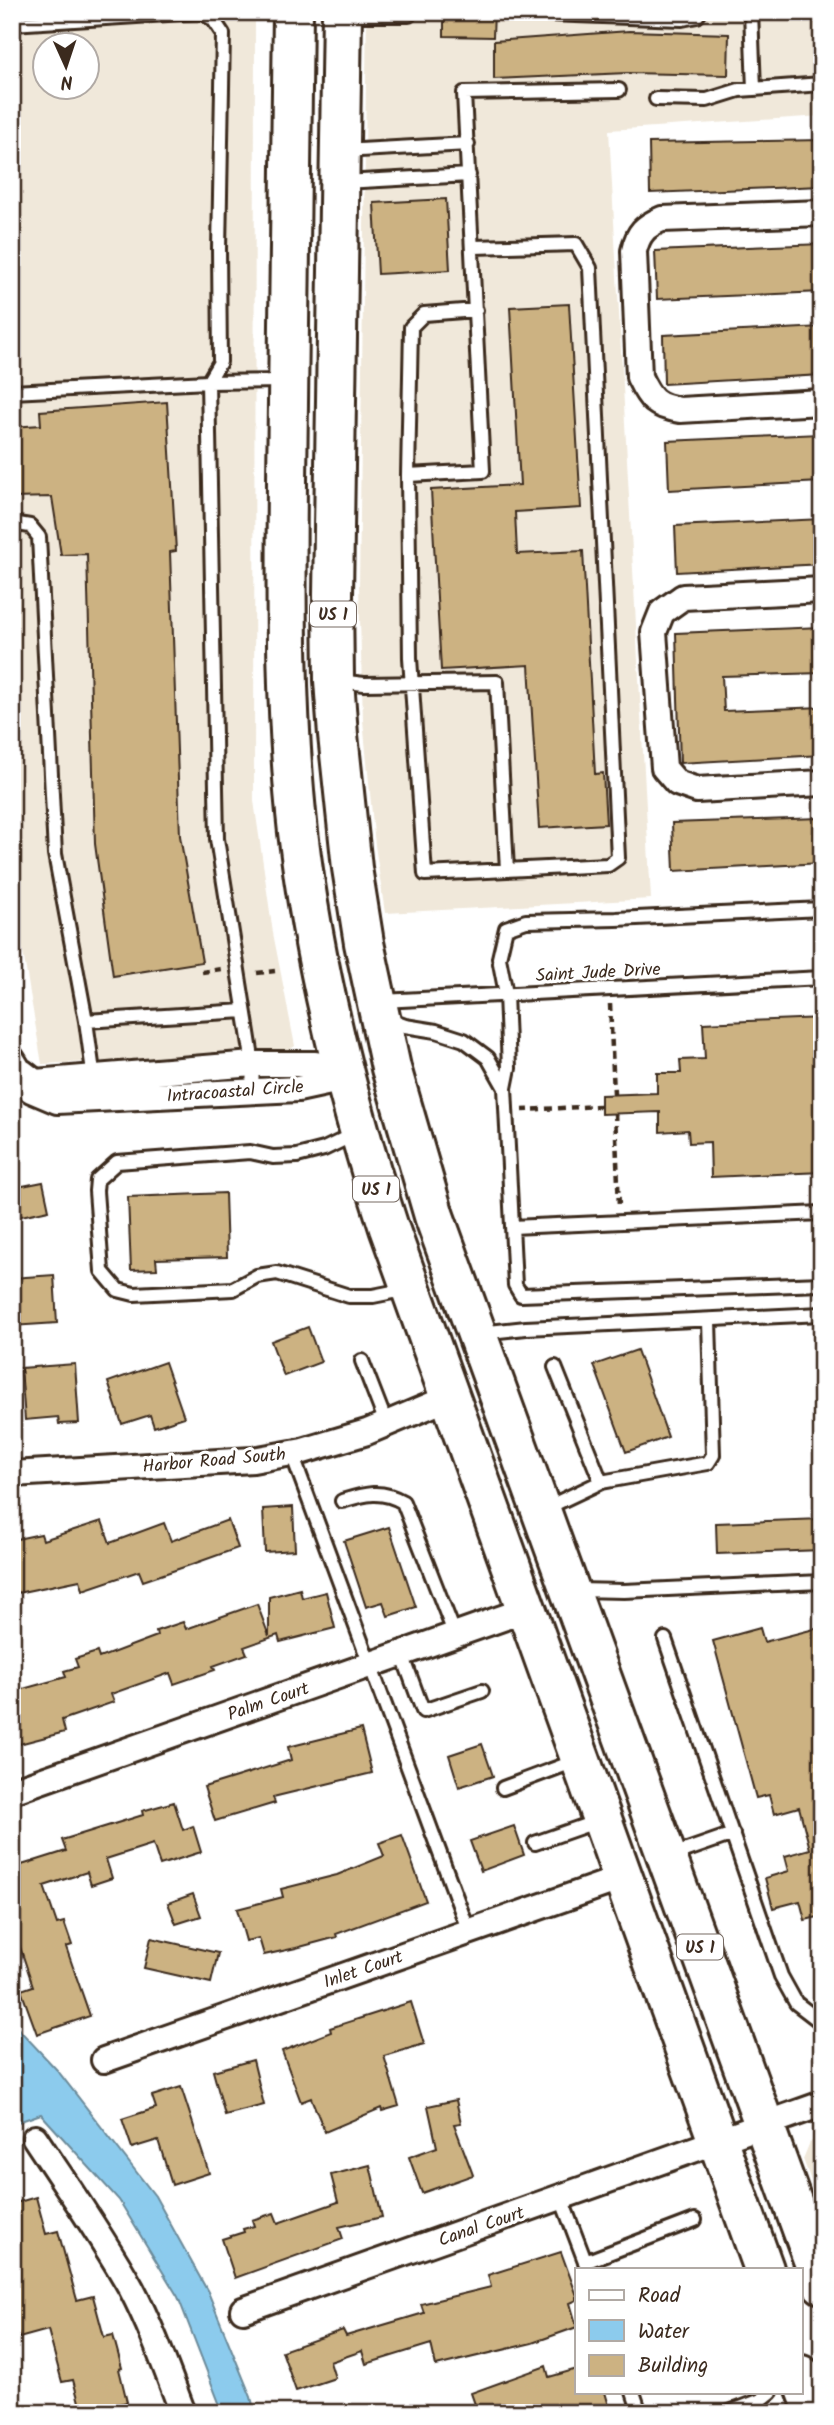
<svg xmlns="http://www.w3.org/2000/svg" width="834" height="2425" font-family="Kalam,sans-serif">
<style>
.built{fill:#f0e8da;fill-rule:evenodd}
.water{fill:#8ccbed;stroke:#6c8b9a;stroke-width:2}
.building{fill:#ccb282;stroke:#3b2a1e;stroke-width:2}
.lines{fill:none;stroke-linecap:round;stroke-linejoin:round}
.lane-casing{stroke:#3b2a1e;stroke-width:18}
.street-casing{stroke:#3b2a1e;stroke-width:30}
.primary-casing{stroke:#3b2a1e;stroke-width:44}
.path{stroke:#3b2a1e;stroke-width:4.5;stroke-dasharray:7 5;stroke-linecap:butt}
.lane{stroke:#fff;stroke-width:12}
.street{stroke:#fff;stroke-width:24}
.primary{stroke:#fff;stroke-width:38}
.labels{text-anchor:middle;stroke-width:6;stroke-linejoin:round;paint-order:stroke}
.shield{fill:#fff;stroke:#766a62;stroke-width:2}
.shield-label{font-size:16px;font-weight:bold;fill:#3b2a1e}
.street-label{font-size:18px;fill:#3b2a1e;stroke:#fff}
</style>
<rect width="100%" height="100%" fill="#fff"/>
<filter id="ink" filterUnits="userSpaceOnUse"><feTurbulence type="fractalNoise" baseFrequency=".0143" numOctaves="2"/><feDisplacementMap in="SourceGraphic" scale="14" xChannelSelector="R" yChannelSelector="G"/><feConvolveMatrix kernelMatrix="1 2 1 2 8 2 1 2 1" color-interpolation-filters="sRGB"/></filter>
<g filter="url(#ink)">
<path class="built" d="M12,12H255L254,801L273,933L295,1046L285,1053L42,1064L12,887ZM46,46H88V88H46Z
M367,12H822V116L609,130L651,899L385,913L375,845L363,720L359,586Z
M822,2138V2211L803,2159L810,2142Z"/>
<path class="water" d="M12,2022L57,2070L155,2196L208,2292L251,2397L255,2413H223L178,2297L119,2200L41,2114L12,2124Z"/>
<path class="building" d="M444,12H494L493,37L444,36Z
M629,31L729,34L728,75L627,73L494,79V41Z
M822,140V186L650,193L649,143Z
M446,199L450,270L378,274L374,203Z
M822,244V292L657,299L655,251Z
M569,304L581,508L515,512L517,554L583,551L595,774L603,773L606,824L539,828L529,665L441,670L431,490L520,485L510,307Z
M822,327V375L664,384L663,335Z
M167,402L176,551L170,552L180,836L202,962L113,976L95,844L87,554L61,555L52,497L12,498V427L41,425L40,411Z
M819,434L821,482L669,490L667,441Z
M822,519V564L677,572L675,526Z
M822,627V673L722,676L724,711L822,707V755L680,763L676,633Z
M820,818L822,863L674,871L672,823Z
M822,1018V1172L711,1177L710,1142L689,1143L688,1130L660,1132V1112L601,1114V1095L657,1093V1073H681L680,1060L705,1059L703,1023Z
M43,1182L49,1210L12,1218V1188Z
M225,1193L227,1257L156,1259L157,1269L131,1270L128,1197Z
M54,1275L57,1323L12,1326V1278Z
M308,1327L321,1362L284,1376L271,1341Z
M637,1350L668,1437L626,1452L594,1365Z
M165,1362L184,1417L154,1427L150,1415L122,1424L108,1382Z
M75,1364L79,1423L59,1424L58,1417L25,1420L21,1368Z
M293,1507L295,1550L265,1552L263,1509Z
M822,1519V1550L717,1554L716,1523Z
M228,1520L238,1548L193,1564L143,1581L139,1571L83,1590L80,1580L17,1593L12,1571V1540L41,1534L43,1540L102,1521L110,1543L164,1523L171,1541Z
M389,1527L416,1607L388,1616L383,1602L366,1607L344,1541Z
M300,1589L302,1598L326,1592L335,1628L280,1642L278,1635L244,1647L247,1654L213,1666L215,1670L174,1684L170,1673L111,1694L114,1702L62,1720L65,1732L19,1744L12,1721V1692L66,1677L64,1671L78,1667L75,1659L97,1652L99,1658L157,1636L156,1631L183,1622L186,1629L257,1604L269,1636V1597Z
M822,1627V1916L805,1920L800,1901L773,1908L765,1878L789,1871L785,1856L810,1849L799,1807L774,1814L769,1795L756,1798L713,1641L760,1628L764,1642Z
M361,1729L372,1773L273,1797L275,1803L215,1821L204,1787L291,1760L288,1747Z
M482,1744L493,1776L459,1787L449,1755Z
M174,1802L183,1830L193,1826L201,1852L160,1865L153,1844L106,1859L112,1878L91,1885L87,1872L44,1886L57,1924L64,1922L72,1945L66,1947L90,2016L37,2034L21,1990L33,1986L12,1923V1868L66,1851L62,1840L143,1815L142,1811Z
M514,1826L524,1855L481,1871L470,1841Z
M402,1835L426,1901L336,1934L337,1937L296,1948L264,1955L259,1938L246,1941L237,1909L283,1897L281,1889L337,1875L384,1856L379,1843Z
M193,1894L201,1916L176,1924L168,1903Z
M151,1938L218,1953L211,1983L144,1968Z
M411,2002L424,2044L384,2056L399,2106L382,2111L381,2108L325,2132L311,2098L301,2102L282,2051L331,2032L330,2028Z
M253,2060L264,2105L225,2115L213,2071Z
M181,2087L209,2173L172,2185L158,2140L132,2148L122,2119L156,2108L152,2096Z
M456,2100L461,2123L454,2124L473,2175L422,2193L409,2157L437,2147L428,2106Z
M370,2165L382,2217L339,2227L343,2239L235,2278L222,2239L244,2232L243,2229L254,2226L252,2220L274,2213L278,2223L338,2202L331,2175Z
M36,2197L46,2234L58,2231L77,2300L93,2296L104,2337L113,2335L122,2368L119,2369L127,2402L82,2413L73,2380L62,2382L48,2330L19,2338L12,2312V2204Z
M561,2252L577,2296V2300L570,2303L577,2327L532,2343L436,2366L431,2344L366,2364L362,2351L330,2362L335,2378L296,2391L282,2351L343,2330L346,2336L424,2313L421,2304L491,2287L488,2275Z
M546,2366L549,2377L577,2369V2392H605L611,2413H478L471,2393Z"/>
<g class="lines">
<g class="lane-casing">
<path id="lane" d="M201,12L213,19L223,34L219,249L220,362L208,382L217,839L253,1064L252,1091
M546,12L549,14L682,19L697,16L700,12
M751,12L754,89
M346,15H409V12
M12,24L199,12
M656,99L707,100L739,90L822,84
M342,151L468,144
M344,182L469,175
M474,247L576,244L590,268L618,858L608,865L425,874L410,658L408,475L411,327L424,314L476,310
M12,392L208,382L285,381
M408,475L483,471L464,93L619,90
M12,523L30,526L39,537L55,854L86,1021L94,1079
M339,681L364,684L497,682L507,870
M382,1001L822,978
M386,1019L405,1026L436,1031L464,1040L488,1058L505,1088L515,1285L521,1295L822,1284
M86,1021L244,1011
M505,1088L509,1068L506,994L499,958L506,928L526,921L616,919L822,909
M355,1134L324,1149L297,1156L273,1157L250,1152L117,1162L97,1180L96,1191L102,1271L118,1290L134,1294L233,1289L257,1276L277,1273L349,1296H373L408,1289
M512,1227L822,1213
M480,1333L526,1328L822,1314
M362,1361L386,1423
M555,1367L601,1482
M292,1454L469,1932
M342,1501C365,1494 381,1489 403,1502L455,1635
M544,1509L601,1482L708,1463L713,1455L709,1321
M576,1590L624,1591L822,1582
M665,1639L781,1976L796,2003L822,2023
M402,1654L423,1711L482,1691
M503,1788L578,1760
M535,1843L598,1821
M670,1856L733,1834
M561,2198L588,2269
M585,2262L695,2220
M633,2392L640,2413
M727,2413L761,2400L771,2392"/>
</g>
<g class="street-casing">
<path id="street" d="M822,213L662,219C645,226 638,233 634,251L639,377C650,400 655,406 680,410L822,402
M822,590L683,597L662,612L654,632L664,768L677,783L697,790L822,783
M12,1059L31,1090L57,1101L298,1089L335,1081L343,1077
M22,1072L35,1082L253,1064H315L325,1066L343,1077
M12,1474L253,1460L303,1451L367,1432L448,1398
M12,1791L525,1610
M104,2060L622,1878
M35,2138C68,2188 102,2236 131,2288C152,2328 167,2371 183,2413
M243,2310L822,2104"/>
</g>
<g class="primary-casing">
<path id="primary" d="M293,12C291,169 288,325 287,481C286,599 285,715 298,832C314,968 347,1099 389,1228L764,2269
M342,12L333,595L334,680L338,735L352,868L364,943L391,1068L434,1216L822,2284
M801,2375L815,2413"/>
</g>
<path class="path" d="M202,972L221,969
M257,973L275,971
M610,1004L614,1094
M522,1110L601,1106
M615,1113L619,1207"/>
<use href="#lane" class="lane"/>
<use href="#street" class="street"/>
<use href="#primary" class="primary"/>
</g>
</g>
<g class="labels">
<g class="shield">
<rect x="310" y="601.5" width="46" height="25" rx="5"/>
<rect x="353" y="1176.5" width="46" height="25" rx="5"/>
<rect x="677" y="1934.5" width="46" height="25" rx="5"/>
</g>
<g class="shield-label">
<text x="333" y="620">US 1</text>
<text x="376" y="1195">US 1</text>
<text x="700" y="1953">US 1</text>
</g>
<g class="street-label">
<text transform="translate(598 972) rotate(-3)" y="6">Saint Jude Drive</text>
<text transform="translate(235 1091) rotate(-4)" y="6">Intracoastal Circle</text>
<text transform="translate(214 1460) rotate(-5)" y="6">Harbor Road South</text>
<text transform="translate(268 1701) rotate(-19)" y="6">Palm Court</text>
<text transform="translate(363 1969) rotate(-19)" y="6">Inlet Court</text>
<text transform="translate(481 2226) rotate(-19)" y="6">Canal Court</text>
</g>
</g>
<rect width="834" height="2425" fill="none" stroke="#fff" stroke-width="42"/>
<rect x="21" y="21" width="792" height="2383" fill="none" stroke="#3b2a1e" stroke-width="2.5" filter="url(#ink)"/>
<rect x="575" y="2268" width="228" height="126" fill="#ffffff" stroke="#b1aaa5" stroke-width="2"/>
<rect x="589" y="2290" width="35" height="10" fill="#ffffff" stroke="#b1aaa5" stroke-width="2"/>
<text x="638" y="2302" font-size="21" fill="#3b2a1e">Road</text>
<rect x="589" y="2320" width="35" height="21" fill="#8ccbed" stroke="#b1aaa5" stroke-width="2"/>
<text x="638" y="2338" font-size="21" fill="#3b2a1e">Water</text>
<rect x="589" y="2355" width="35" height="21" fill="#ccb282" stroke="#b1aaa5" stroke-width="2"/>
<text x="638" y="2372" font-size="21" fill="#3b2a1e">Building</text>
<g transform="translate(66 66) rotate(177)"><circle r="33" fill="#ffffff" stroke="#b1aaa5" stroke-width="2"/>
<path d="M0-5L12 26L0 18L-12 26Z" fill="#3b2a1e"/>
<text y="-10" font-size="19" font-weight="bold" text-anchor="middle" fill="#3b2a1e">N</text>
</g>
</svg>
